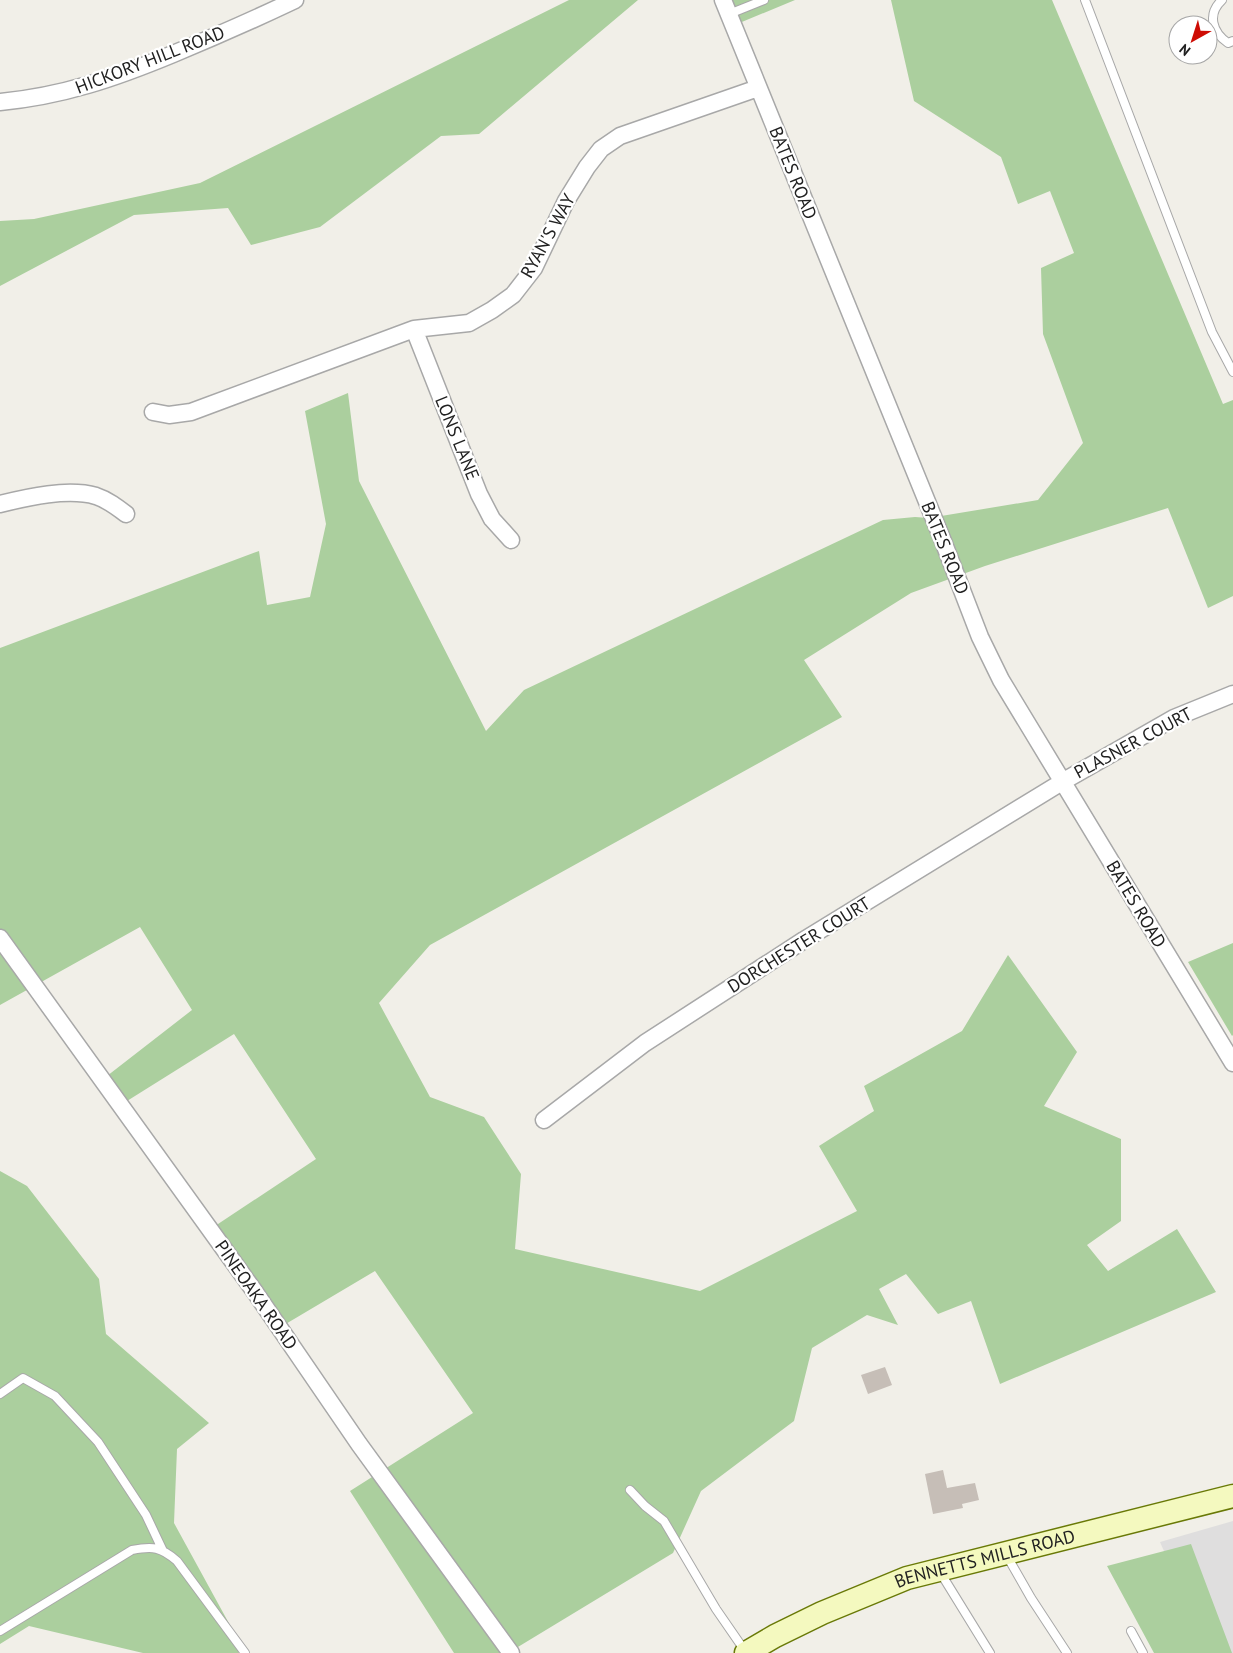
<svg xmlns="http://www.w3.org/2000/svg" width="1233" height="1653" font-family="'PT Sans',sans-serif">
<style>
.residential{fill:#dfdede}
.forest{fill:#abcf9e}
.building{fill:#c6beb7}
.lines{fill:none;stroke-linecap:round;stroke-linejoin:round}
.service-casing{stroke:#a8a8a8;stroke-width:10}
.minor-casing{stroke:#a8a8a8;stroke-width:19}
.secondary-casing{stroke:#697907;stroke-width:25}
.service{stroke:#fff;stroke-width:8}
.minor{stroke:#fff;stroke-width:16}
.secondary{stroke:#f4f9bf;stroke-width:22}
.labels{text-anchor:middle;stroke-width:4.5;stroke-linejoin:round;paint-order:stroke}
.street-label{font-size:18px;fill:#212121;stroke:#fff}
</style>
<rect width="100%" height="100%" fill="#f1efe8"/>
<path class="residential" d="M1233,1521V1653H1209L1160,1542Z"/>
<path class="forest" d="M569,0H638L479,134L441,136L320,227L251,245L228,208L134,215L0,286V221L34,219L200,183Z
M728,0H795L737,24Z
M891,0H1052L1223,404L1233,400V596L1208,608L1168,508L985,566L911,593L804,660L842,717L430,945L379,1003L430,1097L484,1117L521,1174L515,1249L700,1291L857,1211L819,1146L874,1111L864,1086L962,1031L1008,955L1077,1052L1044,1106L1121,1139V1221L1087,1245L1108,1271L1177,1229L1216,1292L1000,1384L971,1301L938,1314L906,1274L879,1289L898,1325L867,1315L812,1348L794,1421L701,1491L673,1553L508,1653H454L350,1491L473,1413L375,1271L284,1325L215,1226L316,1159L234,1034L127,1101L107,1076L192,1010L140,927L0,1005V648L259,551L267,605L310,597L326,524L305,411L348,393L359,481L486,731L524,690L883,520L915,517L929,518L1038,500L1083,443L1043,334L1041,268L1074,253L1050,191L1018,204L1001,157L914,101Z
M1233,943V1035L1232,1036L1188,962Z
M0,1171L27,1186L99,1279L106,1334L209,1423L177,1449L174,1523L243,1649L238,1653H143L29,1626L0,1644Z
M1191,1544L1232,1653H1154L1107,1566Z"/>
<path class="building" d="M885,1367L892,1385L868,1394L861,1375Z
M943,1470L947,1488L975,1483L979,1500L962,1504L963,1508L933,1514L925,1474Z"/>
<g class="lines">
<g class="service-casing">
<path id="service" d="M1085,0L1212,332L1233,372
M1222,0C1207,14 1212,32 1228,43L1233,41
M729,14L764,0
M0,1394L23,1378L55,1396L98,1442L146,1515L163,1551
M630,1490L645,1506L664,1521L716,1609L745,1651
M1007,1556L1031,1598L1067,1653
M940,1572L990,1653
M0,1631L132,1550C153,1546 161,1547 177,1561L245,1653
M1131,1631L1143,1653"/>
</g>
<g class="minor-casing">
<path id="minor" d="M723,0L943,541L980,637L1001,680L1233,1063
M0,102C63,96 115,78 173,54C214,37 255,19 295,0
M414,329L479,494L492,519L511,540
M153,412L169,415L191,412L414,329L469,323L492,310L513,295L534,268L566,201L587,167L601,149L620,136L758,88
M0,504C28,497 68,488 96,496C108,500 117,507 126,514
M0,938L255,1292L359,1444L511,1653
M544,1120L645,1043L804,940L1062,782L1174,718L1233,694"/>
</g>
<g class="secondary-casing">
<g id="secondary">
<path id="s1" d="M746,1653L775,1636L822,1613L907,1578L1233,1496"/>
</g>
</g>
<use href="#service" class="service"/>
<use href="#minor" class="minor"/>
<use href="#secondary" class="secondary"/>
</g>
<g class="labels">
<g class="street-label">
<text transform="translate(150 60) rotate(-21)" y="6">HICKORY HILL ROAD</text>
<text transform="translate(793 173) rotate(68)" y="6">BATES ROAD</text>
<text transform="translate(548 236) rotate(-61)" y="6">RYAN'S WAY</text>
<text transform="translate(457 438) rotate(68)" y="6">LONS LANE</text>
<text transform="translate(945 548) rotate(68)" y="6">BATES ROAD</text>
<text transform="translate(1133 743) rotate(-28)" y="6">PLASNER COURT</text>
<text transform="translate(1136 904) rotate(59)" y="6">BATES ROAD</text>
<text transform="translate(799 945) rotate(-32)" y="6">DORCHESTER COURT</text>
<text transform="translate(256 1295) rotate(55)" y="6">PINEOAKA ROAD</text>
<text dy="6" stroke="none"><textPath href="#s1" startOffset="258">BENNETTS MILLS ROAD</textPath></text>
</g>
</g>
<g transform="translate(1193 40) rotate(219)"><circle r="24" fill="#ffffff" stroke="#a6a6a6"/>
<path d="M0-4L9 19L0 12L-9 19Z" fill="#ce0c04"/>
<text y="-8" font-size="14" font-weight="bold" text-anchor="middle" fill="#212121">N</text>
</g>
</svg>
